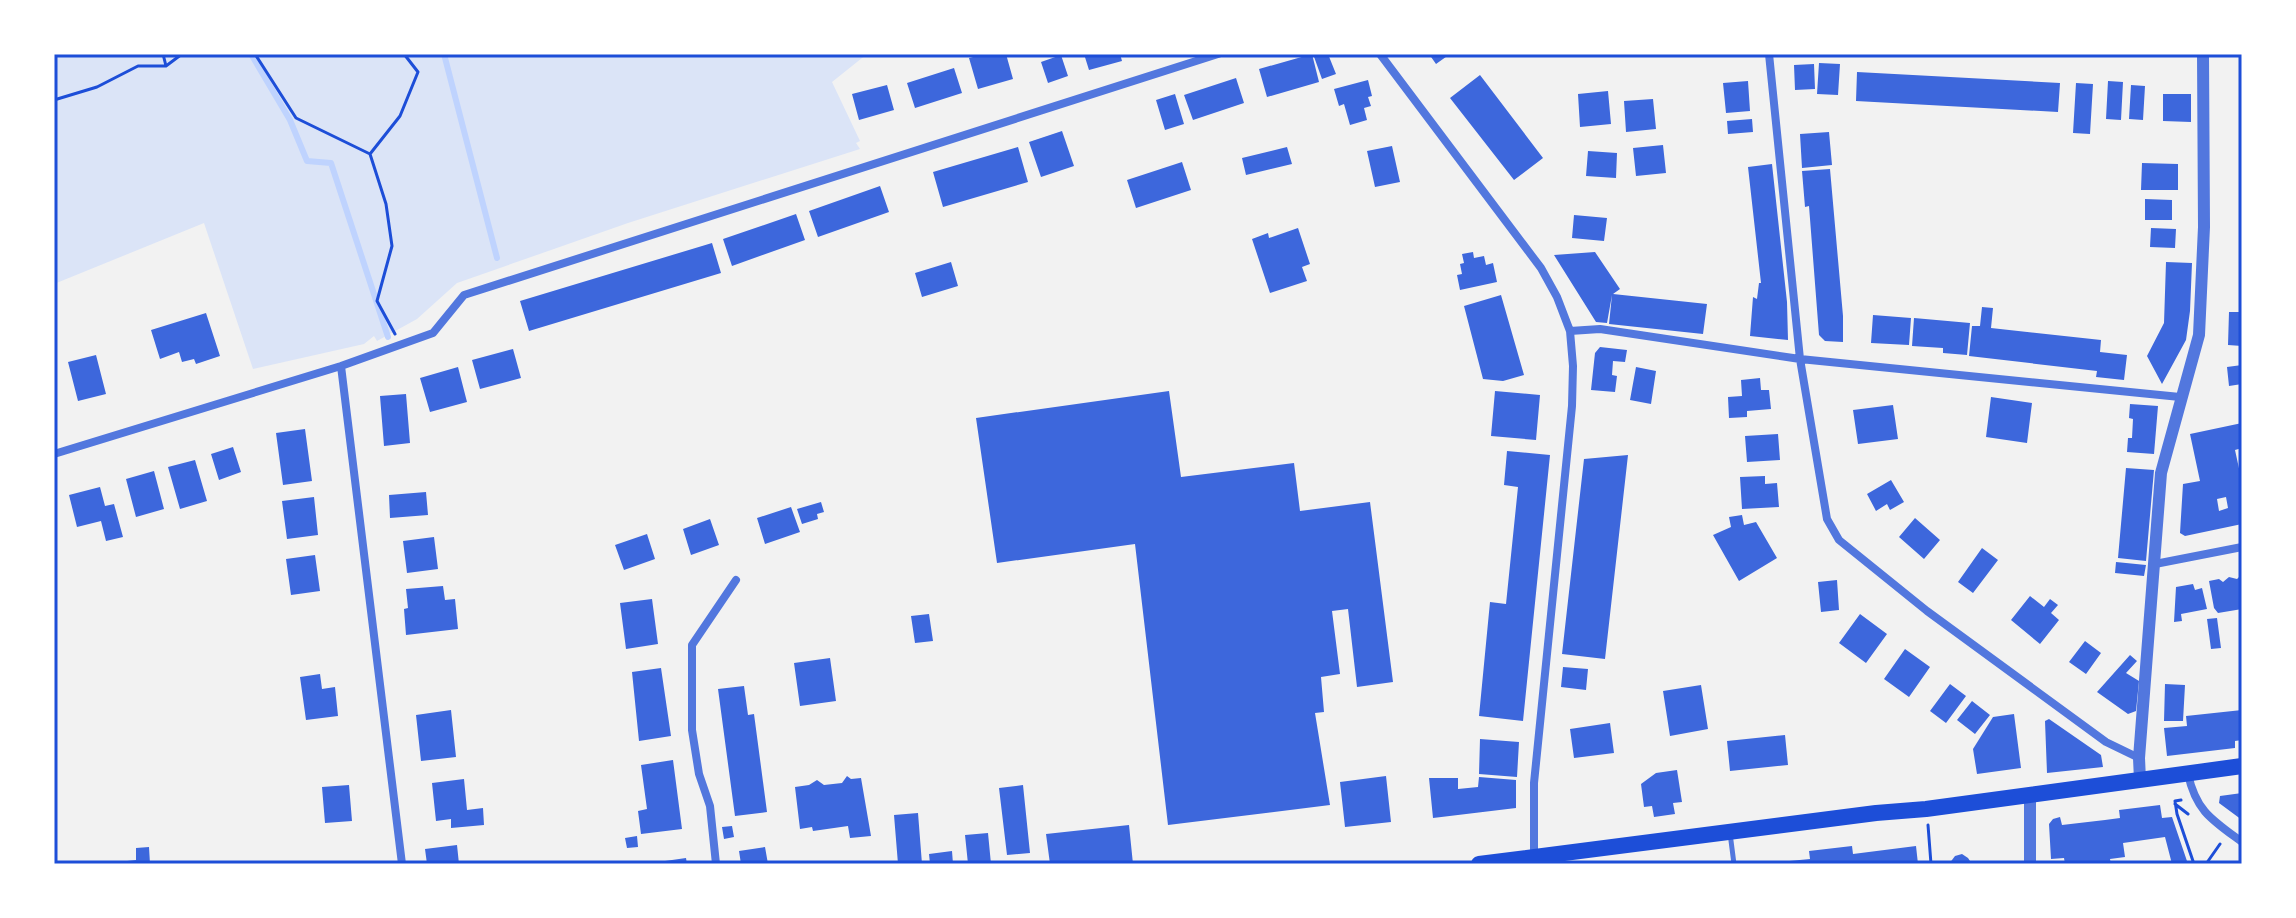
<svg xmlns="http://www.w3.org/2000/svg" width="2296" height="918" font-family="Ubuntu,sans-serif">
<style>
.green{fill:#dbe4f7}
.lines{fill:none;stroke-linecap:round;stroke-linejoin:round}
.stream{stroke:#bfd3fe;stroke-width:6}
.building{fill:#3d67dc;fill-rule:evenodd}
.path{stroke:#1d4ed8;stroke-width:3}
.service{stroke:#5277de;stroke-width:5}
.minor{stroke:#5277de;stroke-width:8}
.tertiary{stroke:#5277de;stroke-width:12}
.primary{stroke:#1d4ed8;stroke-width:16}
.neatline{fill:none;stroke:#1d4ed8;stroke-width:3}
</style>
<rect width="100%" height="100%" fill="#f2f2f2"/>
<path class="green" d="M54,54H867L832,82L860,141L856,143L860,149L628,223L457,283L417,319L377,341L374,336L364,344L253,369L204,223L54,284Z"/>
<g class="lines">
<path class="stream" d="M251,54L290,120L307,161L331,163L388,337
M444,54L497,258"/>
</g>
<path class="building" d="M985,54H1006L1013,79L978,89L969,58Z
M1084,54H1120L1122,61L1089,70Z
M1312,54L1319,82L1267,97L1259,69Z
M1313,54H1328L1336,74L1322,79Z
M1429,54H1450L1436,64Z
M1061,55L1068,76L1048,83L1041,62Z
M1819,63L1840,64L1838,95L1817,94Z
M1814,64L1815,89L1795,90L1794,65Z
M954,68L962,93L915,108L907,83Z
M1857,72L2060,83L2058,112L1856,101Z
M1480,75L1543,158L1514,180L1450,98Z
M1236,78L1244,103L1193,120L1184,95Z
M1368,80L1372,96L1368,97L1371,106L1364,108L1367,120L1350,125L1344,104L1339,106L1334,89Z
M1748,81L1750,111L1726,113L1723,83Z
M2108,81L2123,82L2121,120L2106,119Z
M2076,83L2093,84L2090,134L2073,133Z
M887,85L894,110L859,120L852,94Z
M2131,85L2145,86L2143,120L2129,119Z
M1608,91L1611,124L1580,127L1578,94Z
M1175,94L1184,124L1165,130L1156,100Z
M2163,94H2191V122L2163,121Z
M1653,99L1656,129L1626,132L1624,101Z
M1752,119L1753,132L1728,134L1727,121Z
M1062,131L1074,166L1041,177L1029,142Z
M1829,132L1832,165L1802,168L1800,134Z
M1663,145L1666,173L1636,176L1633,148Z
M1392,146L1400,182L1375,187L1367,151Z
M1018,147L1028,182L943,207L933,172Z
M1287,147L1292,164L1246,175L1242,158Z
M1588,151L1617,153L1616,178L1586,176Z
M1182,162L1191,190L1136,208L1127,180Z
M2142,163L2178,164V190H2141Z
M1772,164L1787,302L1788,340L1750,336L1753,297L1757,299L1759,283H1761L1748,167Z
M1830,169L1843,316V342L1825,341L1819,335L1809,206L1805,207L1802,171Z
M880,186L889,212L818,237L809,211Z
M2145,199L2172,200V220H2145Z
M796,214L805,240L732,266L723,239Z
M1574,215L1607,218L1604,241L1572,238Z
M1298,228L1310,264L1302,267L1307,281L1270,293L1252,239L1268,233L1269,238Z
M2151,228L2176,229L2175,248L2150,247Z
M712,243L721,273L529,331L520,301Z
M1473,252L1474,258L1484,256L1486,265L1493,263L1497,282L1460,290L1457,275L1462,274L1460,264L1464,263L1462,254Z
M1595,252L1620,289L1613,294L1707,304L1703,334L1609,324L1612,295L1607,323L1596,322L1554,255Z
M951,262L958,286L922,297L915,273Z
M2166,262L2192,263L2190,311L2186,340L2162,384L2147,356L2164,323Z
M1501,295L1524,375L1503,381L1483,379L1464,306Z
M1982,307L1993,308L1991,328L2101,340L2100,352L2127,355L2124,380L2096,377L2097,371L1969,356L1972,326H1980Z
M2229,312H2242V346L2228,345Z
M206,313L220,356L196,364L194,359L182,362L179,352L160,359L151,330Z
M1873,315L1911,318L1909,345L1871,343Z
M1914,318L1970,323L1967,355L1943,353V348L1912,346Z
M1600,347L1627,350L1625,362L1613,361L1612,375L1617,376L1615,392L1591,390L1595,353Z
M513,349L521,378L480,389L472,360Z
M96,355L106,394L78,401L68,362Z
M2242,365V384L2229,386L2227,367Z
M458,367L467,402L430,412L420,378Z
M1636,367L1656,371L1651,404L1630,400Z
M1760,378L1761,390H1769L1771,409L1747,411V417L1729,418L1728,397L1742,396L1741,380Z
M1169,391L1181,477L1294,463L1300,511L1370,502L1393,682L1357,687L1348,609L1332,611L1340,674L1321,677L1324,712L1315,713L1330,805L1168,825L1135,544L997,563L976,418Z
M1495,391L1540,395L1536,440L1491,436Z
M406,394L410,443L384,446L380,396Z
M1991,397L2032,403L2027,443L1986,437Z
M2130,404L2158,406L2154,454L2127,452L2128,438H2132L2133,419L2129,418Z
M1893,405L1898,439L1858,444L1853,410Z
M2242,423V448L2235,450L2240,473L2242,472V524L2185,536L2180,533L2183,484L2200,481L2190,434ZM2226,497L2228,508L2219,511L2217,499Z
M305,429L312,481L283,485L276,433Z
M1778,434L1780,460L1747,462L1745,436Z
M233,447L241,472L219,480L211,454Z
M1507,451L1550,455L1523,721L1479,716L1490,602L1506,604L1518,487L1504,485Z
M1628,455L1605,659L1562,654L1584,459Z
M195,460L207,501L180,509L168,467Z
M2126,468L2154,470L2146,561L2118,558Z
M154,471L164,509L136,517L126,479Z
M1765,476V484L1777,483L1779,507L1742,509L1740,477Z
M1891,480L1904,502L1890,510L1887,504L1876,511L1867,494Z
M100,487L105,506L114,504L123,537L106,541L101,521L77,527L69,495Z
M426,492L428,515L390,518L389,495Z
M314,497L318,535L287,539L282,501Z
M821,502L824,512L817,514L818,519L802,524L797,509Z
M791,507L800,532L765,544L757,518Z
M1742,515L1744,525L1756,522L1777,558L1739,581L1713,535L1731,527L1729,517Z
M1915,518L1940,540L1924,559L1899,537Z
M710,519L719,545L691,555L683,529Z
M647,534L655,559L624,570L615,545Z
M434,537L438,569L407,573L403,541Z
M1982,548L1998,560L1973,593L1958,582Z
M315,555L320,591L291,595L286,559Z
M2116,562L2146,565L2144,576L2115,573Z
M2242,574V609L2218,613L2214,608L2209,581L2219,579L2223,582L2229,577L2237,579Z
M1837,580L1839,610L1821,612L1818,582Z
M2193,584L2195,590L2202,588L2207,609L2181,614L2182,621L2174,622L2176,587Z
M443,586L445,600L455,599L458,629L406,635L404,609L408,608L406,589Z
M2030,596L2044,607L2050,599L2058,605L2051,613L2059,620L2040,644L2011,620Z
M652,599L658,644L626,649L620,603Z
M929,614L933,641L915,643L911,616Z
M1860,614L1887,634L1866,663L1839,643Z
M2217,618L2221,648L2211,649L2207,619Z
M2085,641L2101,653L2086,674L2069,662Z
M1905,649L1930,667L1909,697L1884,679Z
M2130,655L2137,661L2126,673L2139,681L2136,711L2128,714L2097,692Z
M830,658L836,701L800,706L794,663Z
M1563,667L1588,669L1586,690L1561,687Z
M661,668L671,736L639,741L632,672Z
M320,674L322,689L335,687L338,716L306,720L300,677Z
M1950,684L1966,696L1946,723L1930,711Z
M2165,684L2185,685L2183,721H2164Z
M1701,685L1708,729L1670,736L1663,691Z
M744,686L748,715L754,714L767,812L735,816L718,689Z
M1972,701L1990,715L1975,734L1957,720Z
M451,710L456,757L421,761L416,715Z
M2242,710V740L2235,741V748L2167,756L2164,728L2187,726L2186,716Z
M2014,714L2021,768L1977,774L1973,749L1993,717Z
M2049,719L2101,755L2103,767L2047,773L2045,721Z
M1610,723L1614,753L1574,758L1570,729Z
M1785,735L1788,765L1730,771L1727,741Z
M1480,739L1519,742L1517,777L1479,774Z
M673,760L682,829L641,834L638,811L647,809L641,765Z
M1677,770L1682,802L1673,803L1675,814L1654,817L1652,806L1644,807L1641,784L1656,773Z
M847,776L851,779L861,778L871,836L850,838L848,826L813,831L812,827L800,829L795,787L809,785L817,780L824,785L842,783Z
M1386,776L1391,822L1345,827L1340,782Z
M1479,777L1516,780V808L1433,818L1429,778H1458V789L1478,787Z
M464,779L467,810L483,808L484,825L451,828V819L436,821L432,783Z
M349,785L352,821L325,823L322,787Z
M1023,785L1030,853L1007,855L999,788Z
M2242,793V820L2219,803L2220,796Z
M2160,805L2162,818L2172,817L2188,864H2172L2165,837L2123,843L2125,857L2110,859L2111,864H2065L2064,858L2051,859L2049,824L2053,819L2060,817L2062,825L2105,820L2120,818L2119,810Z
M918,813L922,864H898L894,815Z
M1129,825L1133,864H1050L1046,834Z
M732,826L734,837L724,839L722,827Z
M988,833L991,864H968L965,835Z
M637,836L638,847L627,848L625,838Z
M457,845L459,864H427L425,849Z
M1852,846L1853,854L1916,846L1918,864H1780L1779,862L1810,859L1809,851Z
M149,847L150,864H118V862L136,860V848Z
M765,847L768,864H741L739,851Z
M952,851L953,864H930L929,854Z
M1962,854L1968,858L1972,864H1949L1955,856Z
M686,858L687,864H658V862Z"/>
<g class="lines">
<path class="path" d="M163,54L166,66
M255,54L296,118L370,154
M54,100L97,87L138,66H166L182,54
M395,334L377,301L392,246L386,204L370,154L400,116L418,72L404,54
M2181,800L2175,801L2177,814L2194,864
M2175,804L2188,814
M1928,825L1931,864
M2206,864L2220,844"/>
<path class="service" d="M1730,833L1734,864"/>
<path class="minor" d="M1380,54L1541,268L1557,297L1570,331L1573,366L1572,406L1534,783V857
M1769,54L1800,359L1827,519L1839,540L1927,611L2106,742L2139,758
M1570,331L1600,329L1800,359L2180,397
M341,366L402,864
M54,454L341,366L433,333L464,295L1218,54
M2155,564L2242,547
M2188,774C2196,811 2212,820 2242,842
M716,864L710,806L699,774L692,730V645L736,580"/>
<path class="tertiary" d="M2140,780L2139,758L2161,473L2199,335L2204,227L2203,54
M2030,796V864"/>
<path class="primary" d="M1479,864L1876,813L1926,809L2242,766"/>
</g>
<rect width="2296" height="918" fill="none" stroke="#ffffff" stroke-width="112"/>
<rect x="56" y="56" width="2184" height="806" class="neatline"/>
</svg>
